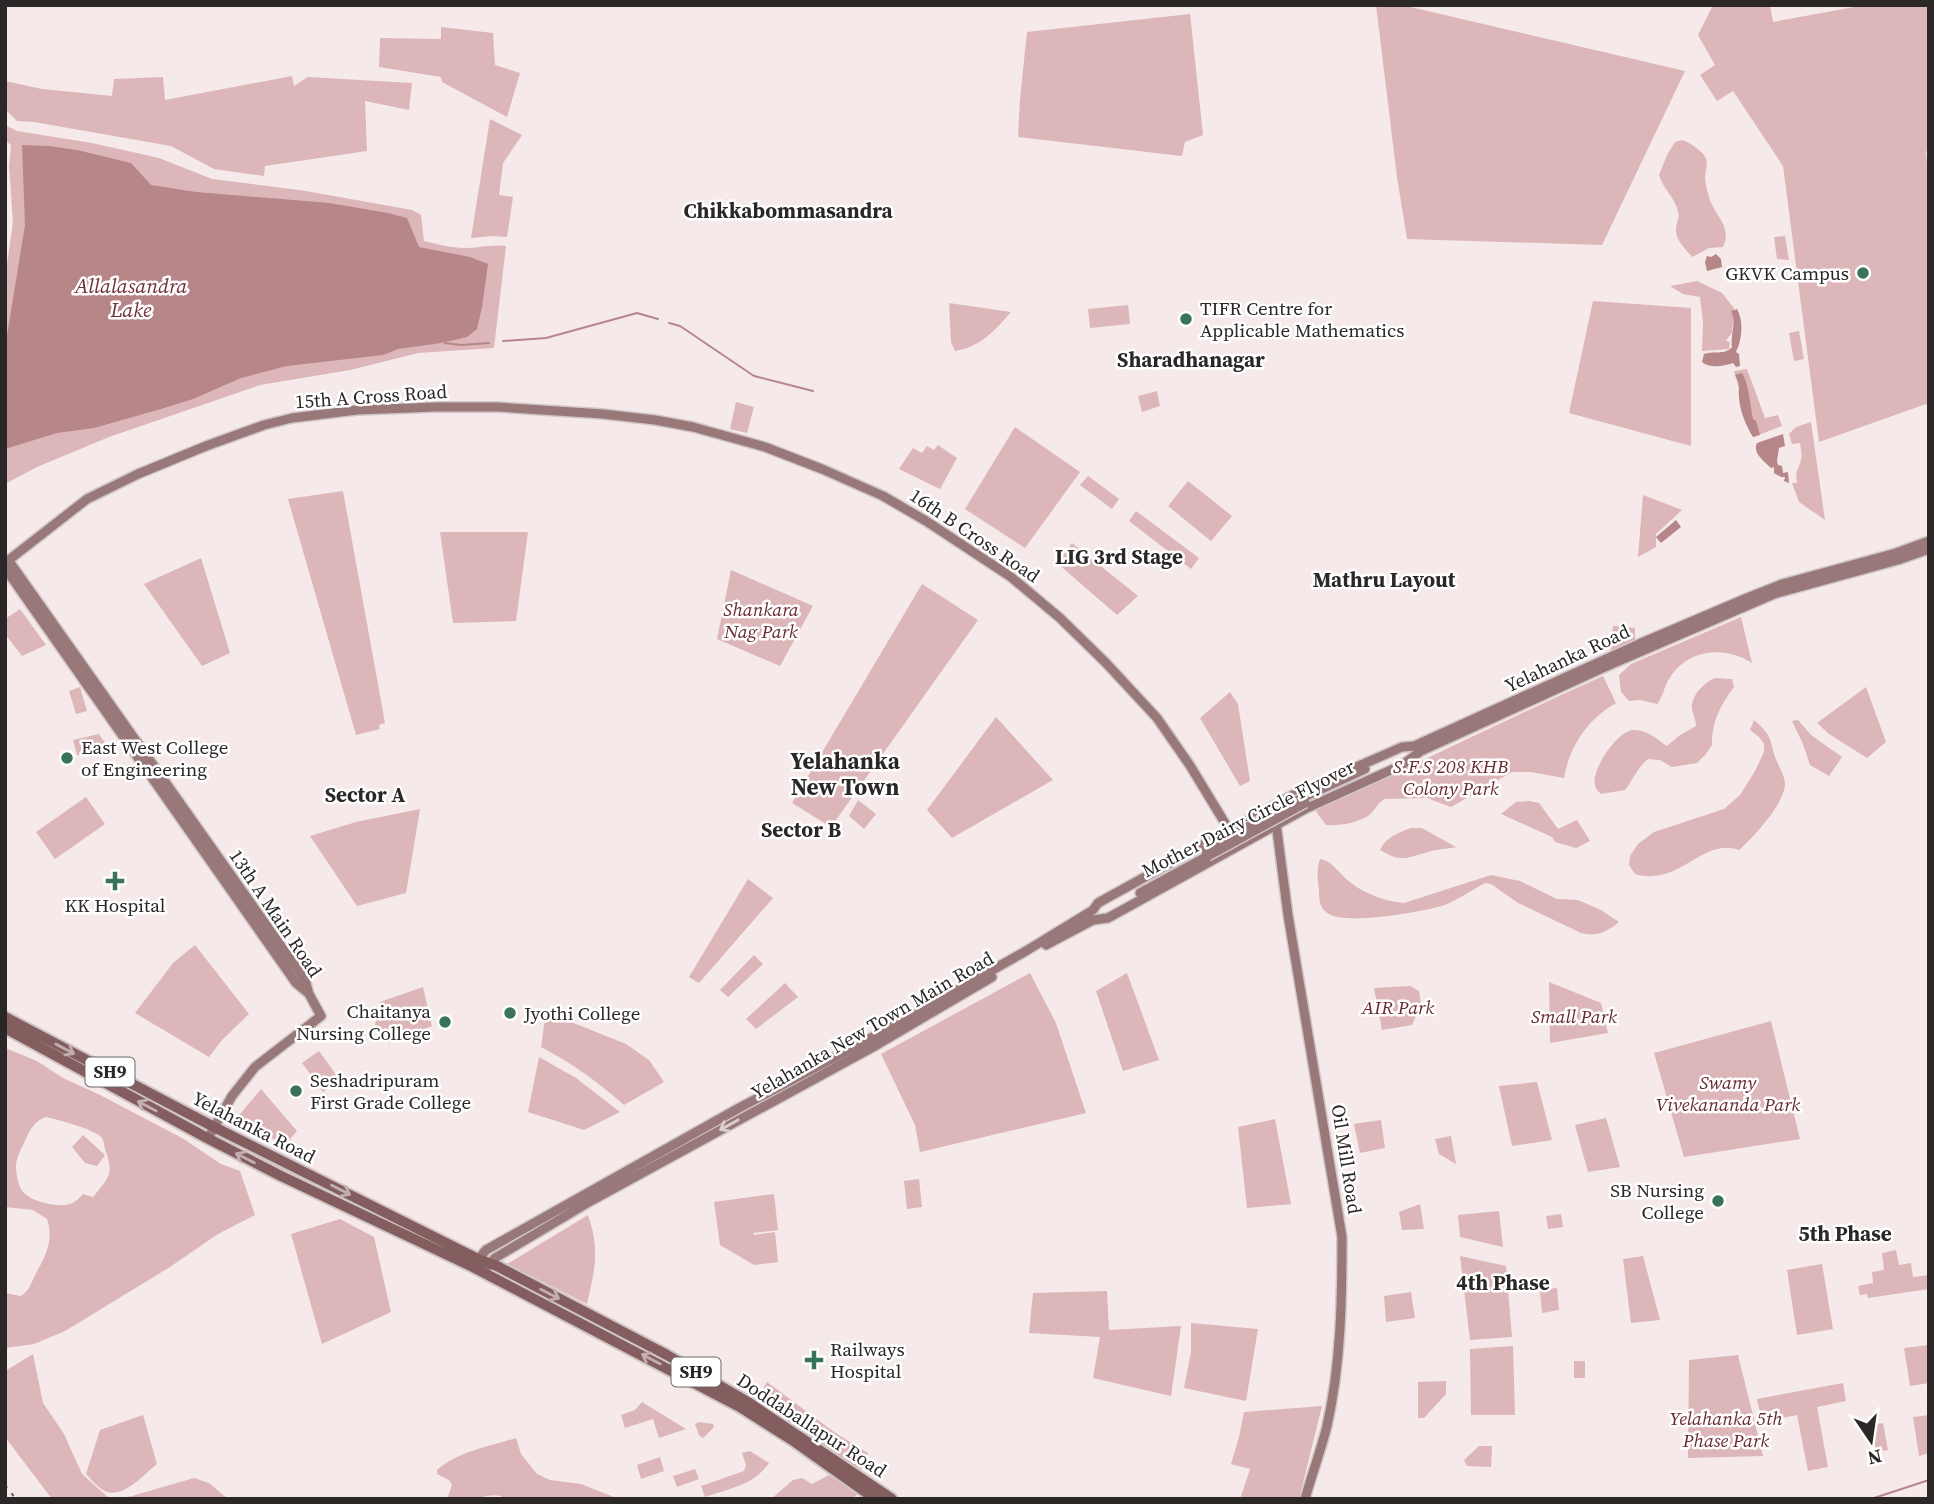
<svg xmlns="http://www.w3.org/2000/svg" width="1934" height="1504" font-family="'Source Serif 4',serif">
<style>
.green{fill:#dcb6b8;fill-rule:evenodd}
.water{fill:#b78688}
.lines{fill:none;stroke-linecap:round;stroke-linejoin:round}
.stream{stroke:#b78688;stroke-width:2}
.secondary-casing{stroke:#d1c6c7;stroke-width:12}
.primary-casing{stroke:#d1c6c7;stroke-width:14}
.secondary{stroke:#997879;stroke-width:9}
.primary{stroke:#845d5f;stroke-width:10}
.rail{stroke:#605a5a;stroke-width:2;stroke-dasharray:3.5 7;stroke-linecap:butt}
.secondary-bridge-casing{stroke:#d1c6c7;stroke-width:12;stroke-linecap:butt}
.secondary-bridge{stroke:#997879;stroke-width:9}
.oneway{stroke:#c2aeaf}
.oneway2{stroke:#dbd0d0}
.poi-dot{fill:#39735c;stroke:#fff;stroke-width:2.5}
.labels{text-anchor:middle;stroke-width:5;stroke-linejoin:round;paint-order:stroke}
.shield{fill:#fff;stroke:#6b6868;stroke-width:2}
.shield-label{font-size:18px;font-weight:bold;fill:#2b2727}
.poi-label{font-size:19px;fill:#2b2727;stroke:#fff;text-anchor:start}
.street-label{font-size:19px;fill:#2b2727;stroke:#fff}
.park-label{font-size:19px;font-style:italic;fill:#692a31;stroke:#fff}
.neighbourhood-label{font-size:21px;font-weight:bold;fill:#2b2727;stroke:#fff}
.water-label{font-size:21px;font-style:italic;fill:#713138;stroke:#fff}
.quarter-label{font-size:23px;font-weight:bold;fill:#2b2727;stroke:#fff}
</style>
<rect width="100%" height="100%" fill="#f6e9ea"/>
<path class="green" d="M1376,5H1402L1685,71L1602,245L1407,239L1397,177Z
M1713,5H1770L1773,22L1865,5H1929V142L1926,153L1929,185V403L1819,442L1783,166L1733,91L1717,101L1700,75L1715,65L1698,35Z
M1190,14L1203,135L1185,142L1182,156L1018,137L1020,99L1027,32Z
M441,27L493,33L495,65L520,73L507,117L442,82L441,77L379,67L380,38L441,39Z
M292,76L294,86L308,77L412,83L409,110L365,101L367,151L265,166L264,176L214,169L171,146L34,122L17,121L5,109V81L42,89L112,96L114,79L163,77L165,100Z
M490,119L522,135L503,163L499,195L513,197L507,237L492,236L471,238Z
M5,125L17,131L92,143L159,158L212,179L306,191L412,210L421,215L424,241C437,244 451,248 464,248C479,248 491,244 506,246L494,348L418,353L350,370L260,385L109,437L37,467L5,484V278L13,222L9,166L11,145L5,140Z
M1682,140C1689,142 1699,149 1704,155C1709,163 1706,167 1705,176C1705,182 1707,191 1709,197C1714,215 1733,227 1723,247L1709,248L1692,257C1685,248 1675,240 1676,228C1677,221 1680,216 1678,211C1674,196 1663,189 1659,175L1667,155L1675,142Z
M1785,236L1789,260L1777,259L1774,237Z
M1697,281L1722,293L1734,308L1732,333L1726,340L1730,343L1729,349L1702,351L1703,322L1700,297L1683,294L1670,286Z
M1593,301L1691,308V446L1569,413Z
M949,303L1011,312C995,330 981,347 955,351L951,342Z
M1128,305L1130,324L1090,328L1088,309Z
M1799,331L1804,359L1794,361L1789,333Z
M1747,369L1765,418L1778,415L1782,426L1753,437L1734,371Z
M1157,391L1160,406L1142,412L1138,396Z
M736,402L754,407L747,433L730,429Z
M1811,422L1825,520L1799,502L1792,483H1797C1795,472 1798,470 1801,460C1802,455 1801,448 1800,443L1792,444L1789,434L1796,427Z
M1015,427L1080,472L1025,548L965,509Z
M938,445L957,458L940,489L899,469L913,448L922,453L927,446L934,450Z
M1088,476L1119,499L1112,509L1080,485Z
M1188,481L1232,516L1211,541L1168,506Z
M343,491L385,723L379,725L380,729L356,735L288,499Z
M1643,495L1682,510L1656,534V547L1638,557Z
M1136,511L1199,558L1191,569L1129,521Z
M440,532H528L516,621L453,623Z
M1072,543L1138,596L1117,615L1057,563Z
M201,558L230,653L202,666L144,584Z
M731,570L813,606L780,666L717,639Z
M922,584L978,620L831,827L792,803Z
M20,609L46,645L22,656L5,634V619Z
M1741,617L1752,663C1724,645 1687,649 1669,679C1664,687 1663,697 1657,704L1640,700L1629,701L1621,692L1619,675L1631,664Z
M1613,626L1635,628V642L1610,654Z
M1603,676L1616,703C1588,719 1570,745 1564,778L1531,772H1512L1451,807L1427,798L1385,799C1377,803 1375,811 1368,816C1356,823 1340,826 1326,825L1315,810C1412,767 1506,719 1603,676Z
M1715,678L1732,679L1734,687C1721,704 1711,723 1712,745L1705,755L1697,763L1691,764L1672,767L1660,760L1648,759C1637,768 1633,780 1625,790L1601,794C1598,791 1596,790 1595,785C1591,770 1617,731 1633,730C1646,729 1657,739 1667,746L1680,735L1696,726C1696,720 1693,715 1692,709C1691,695 1704,683 1715,678Z
M80,687L87,711L76,714L69,691Z
M1866,687L1886,742L1867,758L1829,734L1817,723Z
M1230,692L1238,704L1250,781L1240,786L1200,718Z
M996,717L1053,780L952,838L927,810Z
M1754,720C1771,735 1769,736 1775,757C1778,765 1784,774 1785,783C1786,802 1753,838 1739,850C1702,837 1680,887 1635,874L1629,865L1630,856L1638,844L1654,832L1724,809L1740,795L1755,771L1764,752V744L1759,737L1750,730Z
M1798,720L1811,735L1842,757L1829,776L1810,765L1803,744L1792,721Z
M99,734L107,746L95,756L77,755L73,740Z
M86,797L105,824L55,859L36,832Z
M858,800L876,814L864,829L849,816Z
M1529,801L1539,803L1558,829L1577,820L1590,841L1576,848L1555,842L1552,837L1501,814L1516,802Z
M420,809L406,893L357,906L310,836L356,822Z
M1411,828H1422L1456,847C1447,849 1437,849 1428,852C1406,858 1402,863 1380,850C1386,837 1398,833 1411,828Z
M1320,859C1333,861 1341,876 1351,883C1367,895 1385,901 1404,903L1491,875L1520,881L1557,899L1578,900L1601,910L1619,922C1607,932 1596,937 1581,933L1518,903L1491,884L1485,883C1472,890 1454,902 1442,906C1420,912 1349,925 1329,914C1320,909 1319,901 1319,891C1318,880 1316,870 1320,859Z
M748,879L773,898L699,983L689,977Z
M195,945L249,1014L222,1040L209,1057L135,1013L173,963Z
M754,955L763,964L728,997L720,990Z
M1030,973L1056,1023L1086,1113L920,1152L915,1125L881,1054Z
M1127,973L1159,1060L1123,1071L1096,991Z
M1549,982L1601,1003L1608,1033L1550,1043Z
M785,983L798,997L756,1029L746,1019Z
M1410,986L1419,991L1421,1005L1412,1025L1382,1030L1374,988Z
M423,987L432,1026L389,1043L375,1025L380,1002Z
M546,1012L626,1044L649,1060L664,1082L624,1105C598,1082 572,1063 541,1047Z
M1771,1021L1800,1139L1684,1157L1654,1053Z
M5,1048L37,1061L63,1078L100,1095L182,1138L221,1164L240,1171L255,1215L218,1234L170,1267L65,1331L34,1344L5,1348V1293L21,1296C30,1290 31,1283 36,1273C46,1256 54,1239 47,1219L33,1210L5,1207ZM46,1117C56,1119 97,1130 102,1138C104,1141 104,1145 105,1149C114,1174 110,1176 93,1197L83,1194C79,1198 76,1202 70,1204C58,1208 33,1202 24,1193C18,1187 16,1174 16,1167C16,1158 21,1149 25,1141C29,1131 35,1120 46,1117Z
M319,1051L340,1080L323,1092L302,1063Z
M539,1057L576,1078L620,1112L584,1130L528,1112Z
M1537,1082L1552,1140L1512,1146L1499,1086Z
M261,1089L297,1131L285,1145L235,1120Z
M1606,1118L1620,1167L1588,1172L1575,1125Z
M1275,1119L1291,1204L1247,1208L1238,1127Z
M1381,1120L1385,1148L1360,1153L1354,1124Z
M83,1135L105,1155L97,1166L85,1163L72,1147Z
M1451,1136L1456,1164L1439,1154L1435,1139Z
M919,1179L922,1207L907,1209L904,1181Z
M774,1194L778,1230L753,1233L754,1235L775,1232L778,1262L754,1265L720,1245L714,1202Z
M1420,1204L1424,1229L1402,1230L1399,1212Z
M1499,1211L1503,1247L1460,1237L1458,1215Z
M1561,1214L1563,1227L1548,1229L1546,1216Z
M588,1215C600,1250 595,1269 587,1304L507,1264Z
M340,1219L374,1237L391,1312L322,1344L291,1234Z
M1896,1250L1899,1265L1911,1263L1913,1277L1929,1275V1289L1868,1298L1867,1294L1860,1295L1858,1286L1873,1283L1872,1272L1884,1270L1882,1253Z
M1460,1256L1506,1266L1512,1337L1470,1340Z
M1643,1256L1660,1320L1631,1323L1623,1259Z
M1822,1264L1833,1329L1797,1335L1787,1270Z
M1557,1288L1559,1310L1542,1313L1540,1290Z
M1107,1291L1109,1330L1181,1326L1171,1396L1093,1378L1100,1337L1029,1333L1033,1293Z
M1411,1292L1415,1318L1386,1322L1384,1296Z
M1191,1323L1258,1329L1246,1401L1184,1388L1191,1352Z
M1929,1345V1383L1910,1386L1904,1348Z
M1513,1346L1515,1415H1471L1470,1349Z
M33,1354L43,1403L64,1434L82,1474L110,1499H52L5,1437V1371Z
M1738,1355L1763,1456L1688,1458L1689,1360Z
M1574,1361H1585V1378H1574Z
M1446,1381V1394L1424,1418H1418V1382Z
M767,1382L834,1432L868,1453L858,1477L757,1400Z
M1843,1383L1846,1401L1817,1407L1828,1467L1808,1471L1797,1415L1762,1422L1757,1399Z
M642,1402L686,1429L659,1438L653,1419L625,1428L621,1415L635,1410Z
M1322,1406L1299,1499H1240L1250,1469L1231,1464L1239,1437L1244,1412Z
M143,1415L157,1464C143,1475 122,1501 103,1490C96,1486 91,1479 86,1474L100,1430Z
M1929,1415V1453L1919,1456L1913,1417Z
M699,1422L713,1424L714,1427L703,1438L699,1435L695,1424Z
M1883,1423L1888,1450L1876,1452L1872,1425Z
M516,1438L521,1454L537,1474L550,1480L581,1484L614,1497L615,1499H506C495,1491 484,1498 471,1499C463,1499 455,1499 447,1499L452,1485L449,1480L437,1474V1470C457,1452 490,1446 516,1438Z
M1479,1446H1492L1491,1467L1467,1466L1464,1460Z
M750,1451L769,1463C753,1486 730,1488 705,1497L701,1486L744,1471L746,1465L742,1453Z
M660,1457L664,1471L641,1479L637,1465Z
M695,1469L699,1479L677,1487L673,1476Z
M829,1475L858,1493L853,1499H771L793,1480L802,1478L812,1484Z
M194,1478L209,1483L228,1499H114L132,1496Z"/>
<path class="water" d="M22,145L49,146L77,150L131,163L151,185L196,192L329,203L388,213L407,218L419,247L470,257L488,264L482,307L477,329L467,337L441,343L398,349L383,355L287,366L241,378L193,399L161,409L94,428L57,433L5,449V348L25,225Z
M1716,254L1721,259L1722,267L1707,271L1705,262L1707,256L1711,257Z
M1737,309C1744,322 1742,339 1736,352L1739,354L1740,366L1736,367L1733,363C1724,366 1710,369 1702,362L1704,354C1713,350 1725,356 1732,347C1730,334 1737,323 1731,311Z
M1742,373C1749,384 1750,405 1753,419L1756,421L1760,435L1753,437C1746,426 1740,411 1739,398C1738,386 1741,387 1735,375Z
M1783,434L1785,446L1779,448L1777,461L1778,465L1782,466L1783,473L1788,472L1789,483L1784,481L1785,477H1781L1774,473V467L1771,468C1764,461 1752,453 1757,443Z
M1676,520L1681,527L1661,543L1656,537Z"/>
<g class="lines">
<path class="stream" d="M669,323L680,326L754,376L813,391
M503,341L546,338L637,313L658,319
M445,343L461,345L489,343
M1871,1499L1929,1480"/>
<g class="secondary-casing">
<path id="secondary" d="M9,561L305,980L309,994L321,1016L255,1067L232,1096L211,1133
M5,563L87,499L138,474L206,446L264,425L292,418L357,410L436,407H497L603,414L655,420L693,427L765,447L822,469L883,496L926,521L1011,577L1060,618L1106,663L1157,718L1189,764L1231,833
M5,568L296,983L307,992
M1302,798L1365,769
M1276,823L1288,915L1342,1237C1342,1300 1341,1364 1327,1426C1321,1450 1312,1474 1305,1499
M1140,893L1208,856
M1046,945L1093,920L1108,918L1305,809L1402,765L1421,751L1605,667L1774,594L1898,560L1929,549
M476,1262L486,1250L739,1108L888,1029L1026,951L1093,910L1098,903L1293,795L1402,747L1414,746L1639,644L1747,598L1782,584L1896,553L1929,541
M486,1268L495,1258L589,1202L873,1047L992,977"/>
</g>
<g class="primary-casing">
<path id="primary" d="M5,1017L214,1127L478,1259L497,1266L667,1355L748,1402L892,1499
M5,1028L207,1138L281,1176L473,1267L740,1407L792,1440L875,1499"/>
</g>
<use href="#secondary" class="secondary"/>
<use href="#primary" class="primary"/>
<path class="rail" d="M5,1485L16,1499"/>
<g class="secondary-bridge-casing">
<path id="secondary-bridge" d="M1205,850L1302,798
M1208,856L1305,803"/>
</g>
<use href="#secondary-bridge" class="secondary-bridge"/>
</g>
<defs><path id="oneway-shaft" d="M-6 0H5M1.5-3L5.5 0L1.5 3" fill="none" stroke-width="1.6" stroke-linecap="round" stroke-linejoin="round" transform="scale(1.75)"/></defs>
<g class="oneway">
<use href="#oneway-shaft" transform="translate(65 1049) rotate(28)"/>
<use href="#oneway-shaft" transform="translate(147 1106) rotate(-152)"/>
<use href="#oneway-shaft" transform="translate(245 1158) rotate(-153)"/>
<use href="#oneway-shaft" transform="translate(341 1190) rotate(27)"/>
<use href="#oneway-shaft" transform="translate(550 1294) rotate(27)"/>
<use href="#oneway-shaft" transform="translate(651 1359) rotate(-152)"/>
</g>
<use class="oneway2" href="#oneway-shaft" transform="translate(729 1125) rotate(151)"/>
<g class="poi-dot">
<circle cx="1863" cy="273" r="7"/>
<circle cx="1186" cy="319" r="7"/>
<circle cx="67" cy="758" r="7"/>
<path d="M111.5 870.5h7v7h7v7h-7v7h-7v-7h-7v-7h7z"/>
<circle cx="510" cy="1013" r="7"/>
<circle cx="445" cy="1022" r="7"/>
<circle cx="296" cy="1091" r="7"/>
<circle cx="1718" cy="1201" r="7"/>
<path d="M810.5 1349.5h7v7h7v7h-7v7h-7v-7h-7v-7h7z"/>
</g>
<g class="labels">
<g class="shield">
<rect x="85.5" y="1057.5" width="49" height="29" rx="5"/>
<rect x="671.5" y="1357.5" width="49" height="29" rx="5"/>
</g>
<g class="shield-label">
<text x="110" y="1078">SH9</text>
<text x="696" y="1378">SH9</text>
</g>
<g class="poi-label">
<text x="1849" y="280" text-anchor="end">GKVK Campus</text>
<text x="1200" y="315">TIFR Centre for<tspan x="1200" dy="22">Applicable Mathematics</tspan></text>
<text x="81" y="754">East West College<tspan x="81" dy="22">of Engineering</tspan></text>
<text x="115" y="912" text-anchor="middle">KK Hospital</text>
<text x="431" y="1018" text-anchor="end">Chaitanya<tspan x="431" dy="22">Nursing College</tspan></text>
<text x="524" y="1020">Jyothi College</text>
<text x="310" y="1087">Seshadripuram<tspan x="310" dy="22">First Grade College</tspan></text>
<text x="1704" y="1197" text-anchor="end">SB Nursing<tspan x="1704" dy="22">College</tspan></text>
<text x="830" y="1356">Railways<tspan x="830" dy="22">Hospital</tspan></text>
</g>
<g class="street-label">
<text transform="translate(371 396) rotate(-4)" y="7">15th A Cross Road</text>
<text transform="translate(975 535) rotate(34)" y="7">16th B Cross Road</text>
<text transform="translate(1567 658) rotate(-25)" y="7">Yelahanka Road</text>
<text transform="translate(1248 818) rotate(-27)" y="7">Mother Dairy Circle Flyover</text>
<text transform="translate(276 913) rotate(56)" y="7">13th A Main Road</text>
<text transform="translate(872 1025) rotate(-30)" y="7">Yelahanka New Town Main Road</text>
<text transform="translate(254 1127) rotate(27)" y="7">Yelahanka Road</text>
<text transform="translate(1347 1159) rotate(81)" y="7">Oil Mill Road</text>
<text transform="translate(812 1425) rotate(33)" y="7">Doddaballapur Road</text>
</g>
<g class="park-label">
<text x="761" y="616">Shankara<tspan x="761" dy="22">Nag Park</tspan></text>
<text x="1451" y="773">S.F.S 208 KHB<tspan x="1451" dy="22">Colony Park</tspan></text>
<text x="1398" y="1014">AIR Park</text>
<text x="1574" y="1023">Small Park</text>
<text x="1728" y="1089">Swamy<tspan x="1728" dy="22">Vivekananda Park</tspan></text>
<text x="1726" y="1425">Yelahanka 5th<tspan x="1726" dy="22">Phase Park</tspan></text>
</g>
<g class="neighbourhood-label">
<text x="788" y="218">Chikkabommasandra</text>
<text x="1191" y="367">Sharadhanagar</text>
<text x="1119" y="564">LIG 3rd Stage</text>
<text x="1384" y="587">Mathru Layout</text>
<text x="365" y="802">Sector A</text>
<text x="801" y="837">Sector B</text>
<text x="1845" y="1241">5th Phase</text>
<text x="1503" y="1290">4th Phase</text>
</g>
<g class="water-label">
<text x="131" y="293">Allalasandra<tspan x="131" dy="24">Lake</tspan></text>
</g>
<g class="quarter-label">
<text x="845" y="769">Yelahanka<tspan x="845" dy="26">New Town</tspan></text>
</g>
</g>
<rect width="1934" height="1504" fill="none" stroke="#2b2727" stroke-width="14"/>
<g transform="translate(1871 1441) rotate(167)" stroke="#ffffff" stroke-width="5" paint-order="stroke">
<path d="M0-5L12 26L0 18L-12 26Z" fill="#2b2727"/>
<text y="-10" font-size="19" font-weight="bold" text-anchor="middle" fill="#2b2727">N</text>
</g>
</svg>
